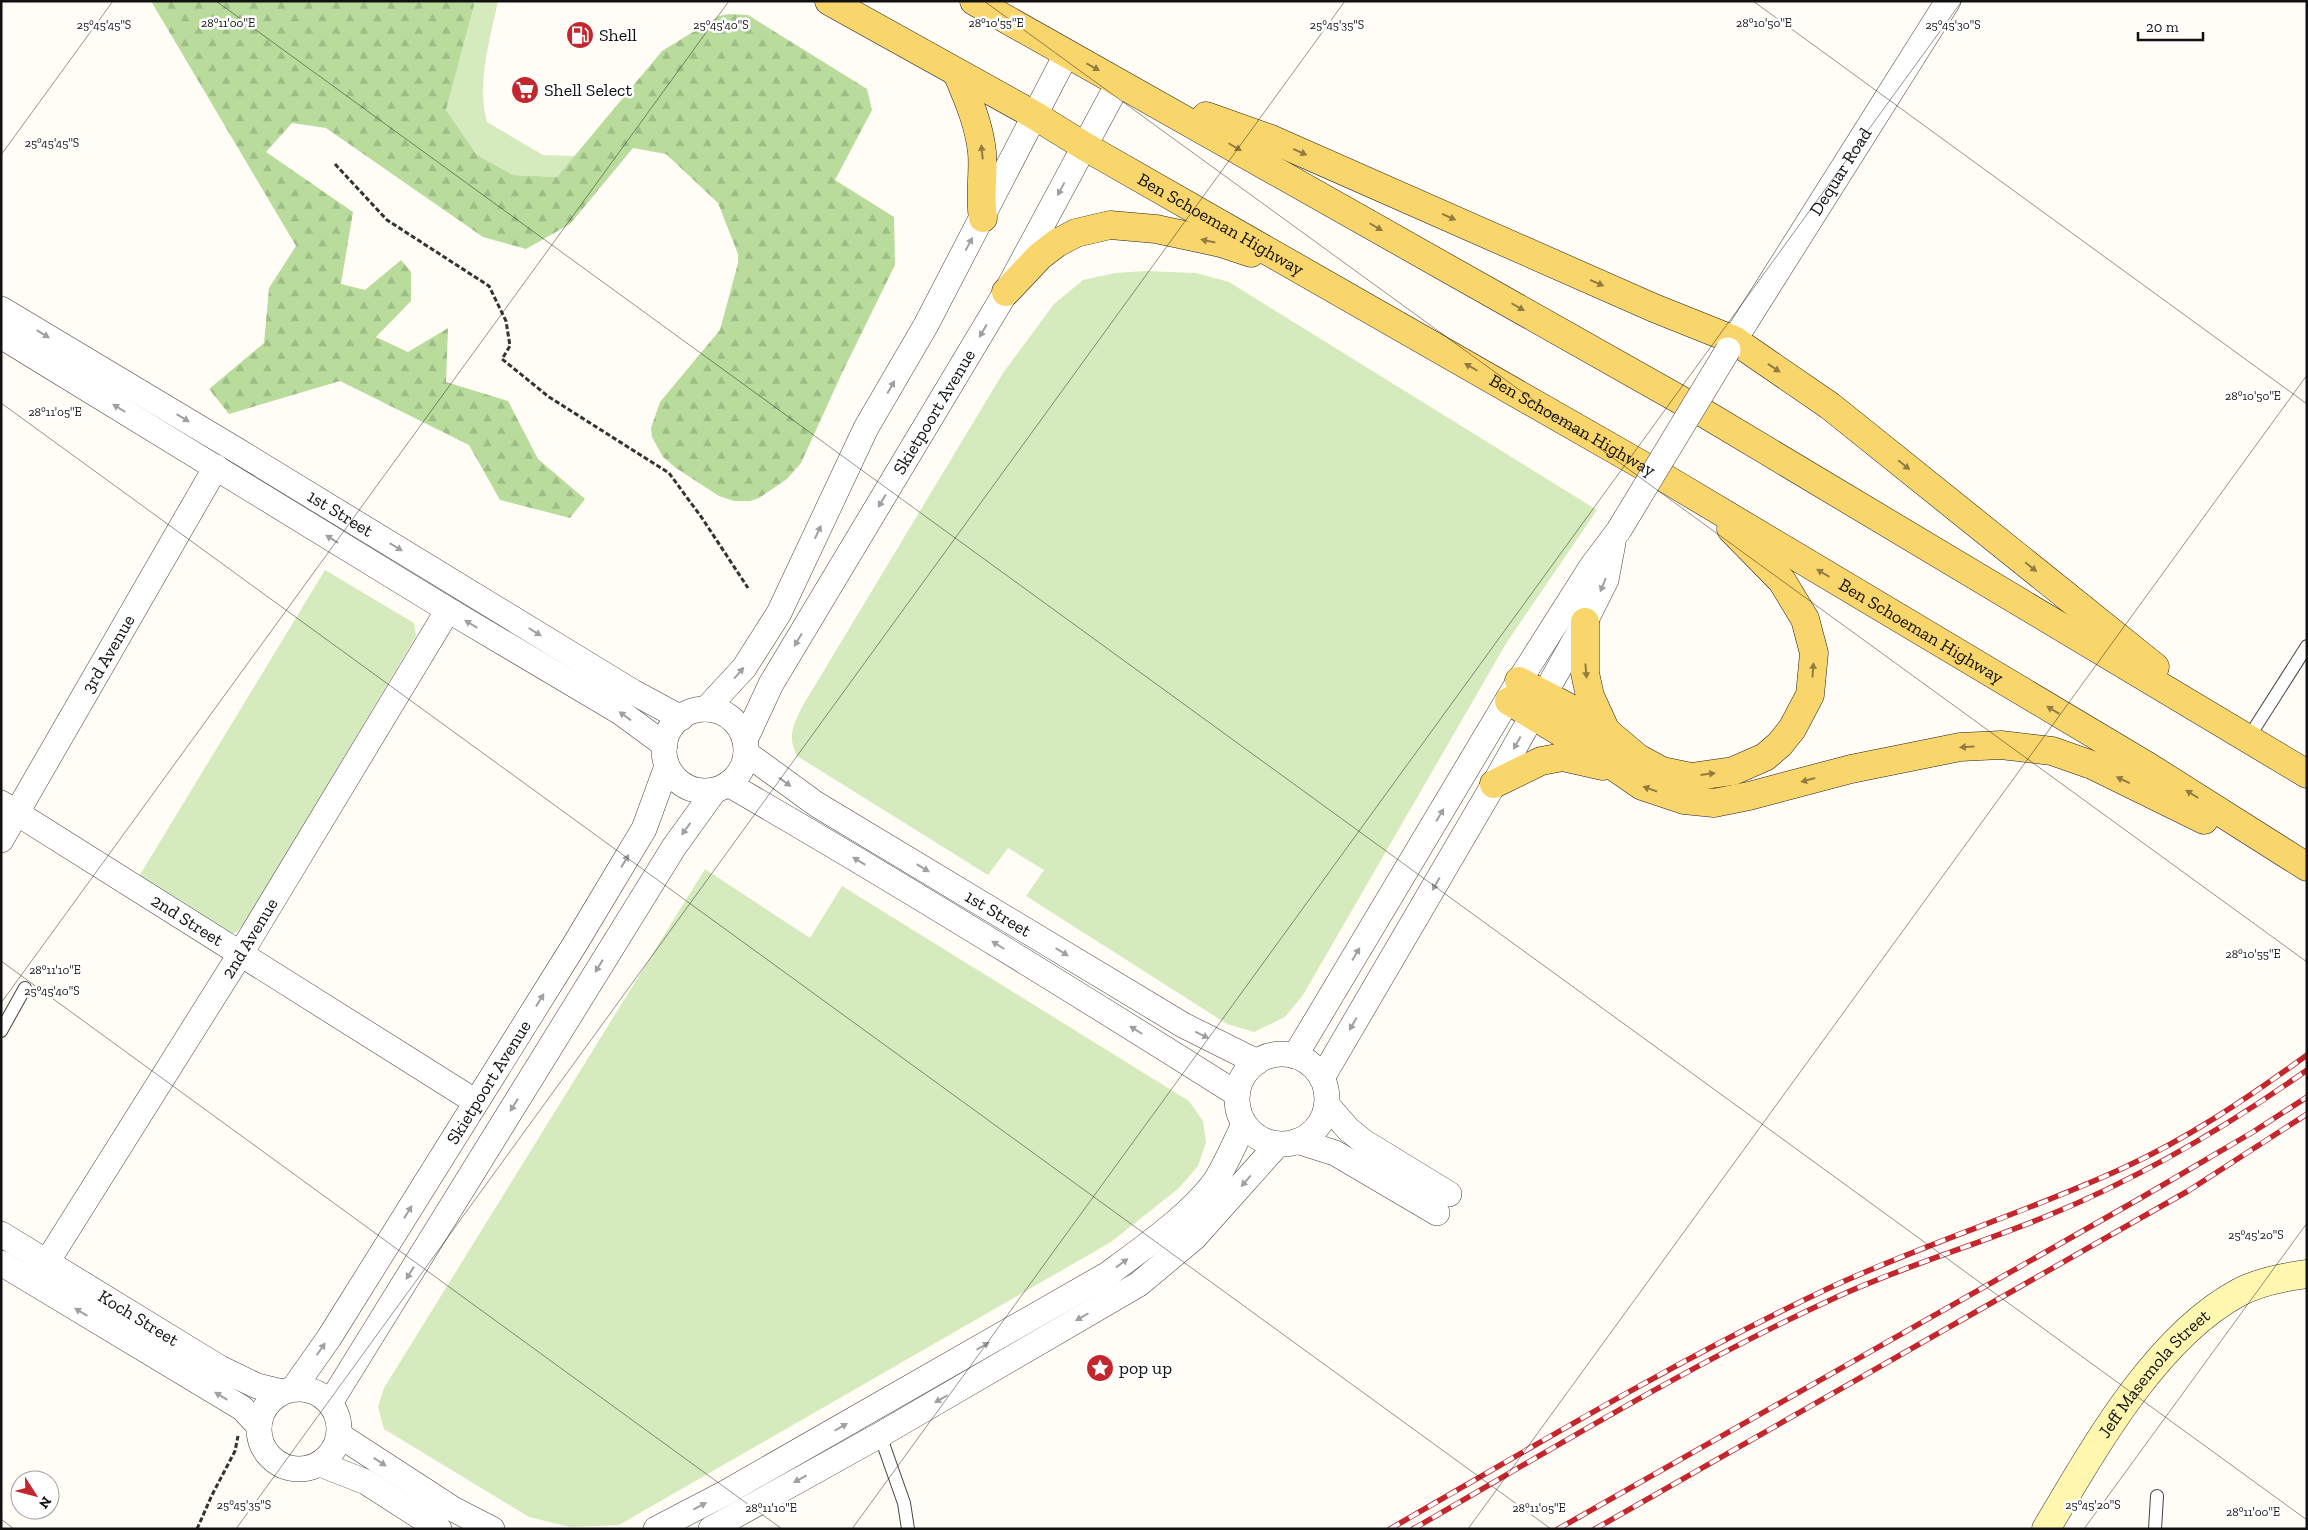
<svg xmlns="http://www.w3.org/2000/svg" width="2308" height="1530" font-family="'Zilla Slab',serif">
<style>
.grass{fill:#d5ebbd}
.forest{fill:url(#forest-firs)}
.lines{fill:none;stroke-linecap:round;stroke-linejoin:round}
.lane-casing{stroke:#444;stroke-width:14}
.street-casing{stroke:#444;stroke-width:26}
.secondary-casing{stroke:#333;stroke-width:29}
.primary-casing{stroke:#222;stroke-width:29}
.path{stroke:#333;stroke-width:3;stroke-dasharray:5 2.5;stroke-linecap:butt}
.lane{stroke:#fff;stroke-width:12}
.street{stroke:#fff;stroke-width:25}
.secondary{stroke:#fff6b0;stroke-width:28}
.primary{stroke:#f9d66b;stroke-width:28}
.rail-casing{stroke:#c4262e;stroke-width:5.5}
.rail{stroke:#fff;stroke-width:4;stroke-dasharray:11;stroke-linecap:butt}
.street-bridge-casing{stroke:#444;stroke-width:26;stroke-linecap:butt}
.street-bridge{stroke:#fff;stroke-width:25}
.oneway{fill:#917d42}
.oneway2{fill:#a0a0a0}
.ticks{fill:none;stroke:#111;stroke-width:1;stroke-opacity:0.45}
.labels{text-anchor:middle;stroke-width:5;stroke-linejoin:round;paint-order:stroke}
.poi-label{font-size:18px;fill:#111;stroke:#fff;text-anchor:start}
.street-label{font-size:18px;fill:#111;stroke:#fff}
.ticks-label{font-size:12px;text-anchor:middle;fill:#111;stroke:#fff;stroke-width:5;stroke-linejoin:round;paint-order:stroke}
</style>
<defs>
<pattern id="forest-firs" width="22" height="20" patternUnits="userSpaceOnUse" patternTransform="scale(1.25)"><rect width="22" height="20" fill="#b9dc9c"/><path d="M5 1l3.5 6h-7zM16 11l3.5 6h-7z" fill="#9ebc85"/></pattern>
</defs>
<rect width="100%" height="100%" fill="#fffdf5"/>
<path class="grass" d="M473,1H498C490,41 476,83 487,122L543,155L575,156L557,177L513,175L477,155L446,110L474,6Z
M1146,271L1196,273L1229,282L1597,510L1507,642L1303,995L1285,1017L1254,1032L1227,1024L1026,896L1044,870L1008,848L988,875L797,756C787,736 793,726 802,707L1003,373L1054,304L1083,280L1115,273Z
M325,570L414,623L416,636L244,925L235,933L227,934L138,878Z
M705,869L810,938L842,886L1189,1101L1203,1121L1206,1142L1198,1166L1179,1188L1111,1242L619,1525L570,1527L529,1517L384,1429L378,1407L384,1388Z"/>
<path class="forest" d="M151,1H473L474,6L446,110L477,155L513,175L557,177L662,51L719,16L729,14L748,15L867,89L872,110L835,180L894,217L895,265L842,373L801,463L787,479L759,498L750,501H734L719,496L676,468L663,457L652,437L651,428L660,402L720,330L738,263V254L718,203L666,154L633,148L570,224L526,249L483,237L326,128L292,123L266,152L353,212L341,284L365,290L401,260L411,272V301L376,337L408,352L448,328L446,382L508,401L538,459L585,499L570,518L500,500L469,445L340,381L229,414L209,389L264,343L269,288L296,246Z"/>
<g class="lines">
<g class="lane-casing">
<path id="lane" d="M2249,737L2307,646
M1,1031L25,988
M880,1435L904,1503L908,1529
M2155,1529L2157,1496"/>
</g>
<g class="street-casing">
<g id="street">
<path id="s1" d="M1,309L238,451L633,692L681,718"/>
<path d="M1,336L448,610L620,712L665,745"/>
<path id="s2" d="M1728,350L1948,1"/>
<path d="M706,709L744,668L779,613L866,428L926,325L1067,53"/>
<circle cx="705" cy="750" r="41"/>
<path id="s3" d="M745,740L771,684L1006,292L1119,82"/>
<path id="s4" d="M746,753L816,804L1183,1025L1257,1062"/>
<path d="M728,784C900,883 1069,988 1237,1094"/>
<path id="s5" d="M1,803L476,1102"/>
<path id="s6" d="M1,840L216,467"/>
<circle cx="1282" cy="1099" r="45"/>
<path d="M1295,1056L1519,681L1592,566L1619,530"/>
<path d="M1322,1078L1494,784L1585,622L1606,580L1613,543"/>
<path d="M1327,1105L1348,1129L1364,1142L1449,1194"/>
<path d="M1297,1141L1335,1153L1437,1213"/>
<path id="s7" d="M1,1234L220,1368L257,1386L282,1392"/>
<path id="s8" d="M47,1262L241,953L448,610"/>
<path d="M1,1263L242,1408L259,1426"/>
<path id="s9" d="M293,1389L329,1338L575,944L644,829L667,766"/>
<circle cx="299" cy="1429" r="40"/>
<path d="M330,1403L674,847L715,790"/>
<path d="M339,1435L453,1509L492,1529"/>
<path d="M320,1464L366,1482L439,1529"/>
<path d="M656,1529L725,1493L1108,1274C1142,1249 1192,1214 1216,1180C1227,1162 1235,1143 1244,1124"/>
<path d="M711,1529L880,1435L1139,1284L1194,1238L1278,1144"/>
</g>
</g>
<g class="secondary-casing">
<g id="secondary">
<path id="s10" d="M2046,1529C2093,1450 2155,1338 2238,1293C2258,1282 2284,1277 2307,1274"/>
</g>
</g>
<g class="primary-casing">
<g id="primary">
<path id="s11" d="M829,1L1034,115L1084,146L1668,480L2149,767L2307,867"/>
<path d="M974,1L1707,415L2307,774"/>
<path d="M957,73C968,99 979,124 982,152C984,174 979,196 983,218"/>
<path d="M1206,116L1271,139L1654,308L1734,340L1830,406L2155,667"/>
<path d="M1006,292L1040,256L1057,243L1076,233L1110,225L1156,229L1221,243L1251,253"/>
<path d="M1585,622V673L1590,696L1606,731L1638,758L1662,771L1691,777L1733,771L1765,757L1780,744L1792,729L1810,695L1814,653L1805,619L1782,581L1731,529"/>
<path d="M1519,681L1583,715L1606,731"/>
<path d="M1509,701L1587,748L1642,786L1684,800L1714,803L1749,796L1851,769L1960,747L2001,745L2052,751L2092,765L2204,820"/>
<path d="M1494,784L1541,761L1563,757L1603,766"/>
</g>
</g>
<path class="path" d="M335,164L387,220L489,286L506,321L510,346L502,359L549,397L669,473L702,518L748,588
M197,1529L212,1495L235,1451L238,1436"/>
<use href="#lane" class="lane"/>
<use href="#street" class="street"/>
<use href="#secondary" class="secondary"/>
<use href="#primary" class="primary"/>
<g class="rail-casing">
<path id="rail" d="M1390,1529C1534,1446 1677,1360 1827,1289C1923,1244 2025,1213 2121,1169C2187,1139 2248,1098 2307,1055
M1413,1529C1554,1448 1692,1363 1839,1296C1907,1265 1979,1244 2047,1216C2140,1178 2225,1128 2307,1070
M1558,1529L2139,1199L2253,1132L2307,1097
M1595,1529L2188,1191L2307,1114"/>
</g>
<use href="#rail" class="rail"/>
<g class="street-bridge-casing">
<path id="street-bridge" d="M1619,530L1728,350"/>
</g>
<use href="#street-bridge" class="street-bridge"/>
</g>
<defs><path id="oneway-solid" d="M-6-.8H1V-3.2L6.5 0L1 3.2V.8H-6Z" transform="scale(1.25)"/></defs>
<g class="oneway">
<use href="#oneway-solid" transform="translate(1093 67) rotate(29)"/>
<use href="#oneway-solid" transform="translate(1235 147) rotate(30)"/>
<use href="#oneway-solid" transform="translate(982 152) rotate(-96)"/>
<use href="#oneway-solid" transform="translate(1300 152) rotate(24)"/>
<use href="#oneway-solid" transform="translate(1449 217) rotate(24)"/>
<use href="#oneway-solid" transform="translate(1376 227) rotate(30)"/>
<use href="#oneway-solid" transform="translate(1208 241) rotate(-168)"/>
<use href="#oneway-solid" transform="translate(1597 283) rotate(24)"/>
<use href="#oneway-solid" transform="translate(1518 307) rotate(30)"/>
<use href="#oneway-solid" transform="translate(1471 367) rotate(-150)"/>
<use href="#oneway-solid" transform="translate(1774 368) rotate(34)"/>
<use href="#oneway-solid" transform="translate(1904 465) rotate(39)"/>
<use href="#oneway-solid" transform="translate(2031 567) rotate(39)"/>
<use href="#oneway-solid" transform="translate(1823 573) rotate(-149)"/>
<use href="#oneway-solid" transform="translate(1813 670) rotate(-86)"/>
<use href="#oneway-solid" transform="translate(1586 671) rotate(85)"/>
<use href="#oneway-solid" transform="translate(2053 710) rotate(-149)"/>
<use href="#oneway-solid" transform="translate(1967 747) rotate(176)"/>
<use href="#oneway-solid" transform="translate(1708 774) rotate(-7)"/>
<use href="#oneway-solid" transform="translate(1808 780) rotate(165)"/>
<use href="#oneway-solid" transform="translate(2123 780) rotate(-155)"/>
<use href="#oneway-solid" transform="translate(1650 789) rotate(-161)"/>
<use href="#oneway-solid" transform="translate(2192 794) rotate(-148)"/>
</g>
<g class="oneway2">
<use href="#oneway-solid" transform="translate(1061 189) rotate(118)"/>
<use href="#oneway-solid" transform="translate(969 244) rotate(-62)"/>
<use href="#oneway-solid" transform="translate(983 331) rotate(120)"/>
<use href="#oneway-solid" transform="translate(43 334) rotate(31)"/>
<use href="#oneway-solid" transform="translate(891 387) rotate(-60)"/>
<use href="#oneway-solid" transform="translate(119 408) rotate(-148)"/>
<use href="#oneway-solid" transform="translate(183 418) rotate(31)"/>
<use href="#oneway-solid" transform="translate(882 501) rotate(121)"/>
<use href="#oneway-solid" transform="translate(818 532) rotate(-65)"/>
<use href="#oneway-solid" transform="translate(332 539) rotate(-148)"/>
<use href="#oneway-solid" transform="translate(396 547) rotate(31)"/>
<use href="#oneway-solid" transform="translate(1603 585) rotate(112)"/>
<use href="#oneway-solid" transform="translate(471 624) rotate(-149)"/>
<use href="#oneway-solid" transform="translate(535 632) rotate(32)"/>
<use href="#oneway-solid" transform="translate(798 640) rotate(121)"/>
<use href="#oneway-solid" transform="translate(739 673) rotate(-49)"/>
<use href="#oneway-solid" transform="translate(625 716) rotate(-144)"/>
<use href="#oneway-solid" transform="translate(1517 743) rotate(119)"/>
<use href="#oneway-solid" transform="translate(785 782) rotate(36)"/>
<use href="#oneway-solid" transform="translate(1440 815) rotate(-59)"/>
<use href="#oneway-solid" transform="translate(686 829) rotate(126)"/>
<use href="#oneway-solid" transform="translate(625 861) rotate(-59)"/>
<use href="#oneway-solid" transform="translate(859 861) rotate(-149)"/>
<use href="#oneway-solid" transform="translate(923 868) rotate(31)"/>
<use href="#oneway-solid" transform="translate(1436 884) rotate(120)"/>
<use href="#oneway-solid" transform="translate(998 945) rotate(-148)"/>
<use href="#oneway-solid" transform="translate(1062 952) rotate(31)"/>
<use href="#oneway-solid" transform="translate(1356 954) rotate(-59)"/>
<use href="#oneway-solid" transform="translate(599 966) rotate(122)"/>
<use href="#oneway-solid" transform="translate(540 1000) rotate(-58)"/>
<use href="#oneway-solid" transform="translate(1353 1024) rotate(120)"/>
<use href="#oneway-solid" transform="translate(1136 1030) rotate(-148)"/>
<use href="#oneway-solid" transform="translate(1202 1035) rotate(26)"/>
<use href="#oneway-solid" transform="translate(514 1105) rotate(122)"/>
<use href="#oneway-solid" transform="translate(1246 1181) rotate(131)"/>
<use href="#oneway-solid" transform="translate(408 1212) rotate(-58)"/>
<use href="#oneway-solid" transform="translate(1122 1263) rotate(-36)"/>
<use href="#oneway-solid" transform="translate(410 1273) rotate(122)"/>
<use href="#oneway-solid" transform="translate(81 1312) rotate(-149)"/>
<use href="#oneway-solid" transform="translate(1082 1317) rotate(150)"/>
<use href="#oneway-solid" transform="translate(983 1346) rotate(-30)"/>
<use href="#oneway-solid" transform="translate(321 1349) rotate(-55)"/>
<use href="#oneway-solid" transform="translate(221 1396) rotate(-149)"/>
<use href="#oneway-solid" transform="translate(941 1399) rotate(150)"/>
<use href="#oneway-solid" transform="translate(841 1427) rotate(-30)"/>
<use href="#oneway-solid" transform="translate(380 1462) rotate(33)"/>
<use href="#oneway-solid" transform="translate(800 1479) rotate(151)"/>
<use href="#oneway-solid" transform="translate(700 1506) rotate(-28)"/>
</g>
<path class="ticks" d="M216,1L2307,1520M984,1L2307,962M1753,1L2307,404M1,155L113,1M1,403L1551,1529M1,961L782,1529M1,1003L729,1M1,1519L14,1529M236,1529L1345,1M852,1529L1962,1M1468,1529L2307,375M2084,1529L2307,1223"/>
<defs>
<g id="fuel-disc" transform="scale(1.4375)"><circle r="9.5" fill="#c4262e" stroke="#fff"/><path d="M-5.5-6h7V0h2V4h1.3V-2.5L3-4.5l.8-.8L6-3V5H2.5V1h-1V6h-7ZM-4.2-4.7v3.2H.2V-4.7Z" fill="#fff"/></g>
<g id="supermarket-disc" transform="scale(1.4375)"><circle r="9.5" fill="#c4262e" stroke="#fff"/><path d="M-6-5.5h2.5l.6 2H6L4.5 2H-2.5L-4.4-4H-6ZM-1.5 3.2a1.3 1.3 0 1 0 .1 0ZM3 3.2a1.3 1.3 0 1 0 .1 0Z" fill="#fff"/></g>
<g id="sight-disc" transform="scale(1.4375)"><circle r="9.5" fill="#c4262e" stroke="#fff"/><path d="M0-6L1.8-2.2L6-1.7L2.9 1.2L3.7 5.4L0 3.3L-3.7 5.4L-2.9 1.2L-6-1.7L-1.8-2.2Z" fill="#fff"/></g>
</defs>
<g fill-rule="evenodd">
<use href="#fuel-disc" x="580" y="35"/>
<use href="#supermarket-disc" x="525" y="90"/>
<use href="#sight-disc" x="1100" y="1368"/>
</g>
<g class="labels">
<g class="poi-label">
<text x="599" y="41">Shell</text>
<text x="544" y="96">Shell Select</text>
<text x="1119" y="1374">pop up</text>
</g>
<g class="street-label">
<text dy="6" stroke="none"><textPath href="#s2" startOffset="211">Dequar Road</textPath></text>
<text dy="6" stroke="none"><textPath href="#s11" startOffset="451">Ben Schoeman Highway</textPath></text>
<text dy="6" stroke="none"><textPath href="#s3" startOffset="379">Skietpoort Avenue</textPath></text>
<text dy="6" stroke="none"><textPath href="#s11" startOffset="856">Ben Schoeman Highway</textPath></text>
<text dy="6" stroke="none"><textPath href="#s1" startOffset="396">1st Street</textPath></text>
<text dy="6" stroke="none"><textPath href="#s11" startOffset="1261">Ben Schoeman Highway</textPath></text>
<text dy="6" stroke="none"><textPath href="#s6" startOffset="215">3rd Avenue</textPath></text>
<text dy="6" stroke="none"><textPath href="#s4" startOffset="299">1st Street</textPath></text>
<text dy="6" stroke="none"><textPath href="#s5" startOffset="220">2nd Street</textPath></text>
<text dy="6" stroke="none"><textPath href="#s8" startOffset="382">2nd Avenue</textPath></text>
<text dy="6" stroke="none"><textPath href="#s9" startOffset="364">Skietpoort Avenue</textPath></text>
<text dy="6" stroke="none"><textPath href="#s7" startOffset="161">Koch Street</textPath></text>
<text dy="6" stroke="none"><textPath href="#s10" startOffset="190">Jeff Masemola Street</textPath></text>
</g>
</g>
<g class="ticks-label">
<text x="228" y="27">28°11'00"E</text>
<text x="996" y="27">28°10'55"E</text>
<text x="1764" y="27">28°10'50"E</text>
<text x="721" y="29">25°45'40"S</text>
<text x="104" y="29">25°45'45"S</text>
<text x="1337" y="29">25°45'35"S</text>
<text x="1953" y="29">25°45'30"S</text>
<text x="52" y="147">25°45'45"S</text>
<text x="2253" y="400">28°10'50"E</text>
<text x="55" y="416">28°11'05"E</text>
<text x="2253" y="958">28°10'55"E</text>
<text x="55" y="974">28°11'10"E</text>
<text x="52" y="995">25°45'40"S</text>
<text x="2256" y="1239">25°45'20"S</text>
<text x="244" y="1509">25°45'35"S</text>
<text x="2093" y="1509">25°45'20"S</text>
<text x="771" y="1512">28°11'10"E</text>
<text x="1539" y="1512">28°11'05"E</text>
<text x="2253" y="1516">28°11'00"E</text>
</g>
<rect width="2308" height="1530" fill="none" stroke="#111111" stroke-width="5"/>
<g transform="translate(35 1495) rotate(126)"><circle r="24" fill="#ffffff" stroke="#a0a0a0"/>
<path d="M0-4L9 19L0 12L-9 19Z" fill="#c4262e"/>
<text y="-8" font-size="14" font-weight="bold" text-anchor="middle" fill="#111111">N</text>
</g>
<path d="M2138 32v8h65v-8" fill="none" stroke="#111111" stroke-width="2.5"/>
<text x="2146" y="32" font-size="15" fill="#111111" stroke="#ffffff" stroke-width="4" paint-order="stroke">20 m</text>
</svg>
